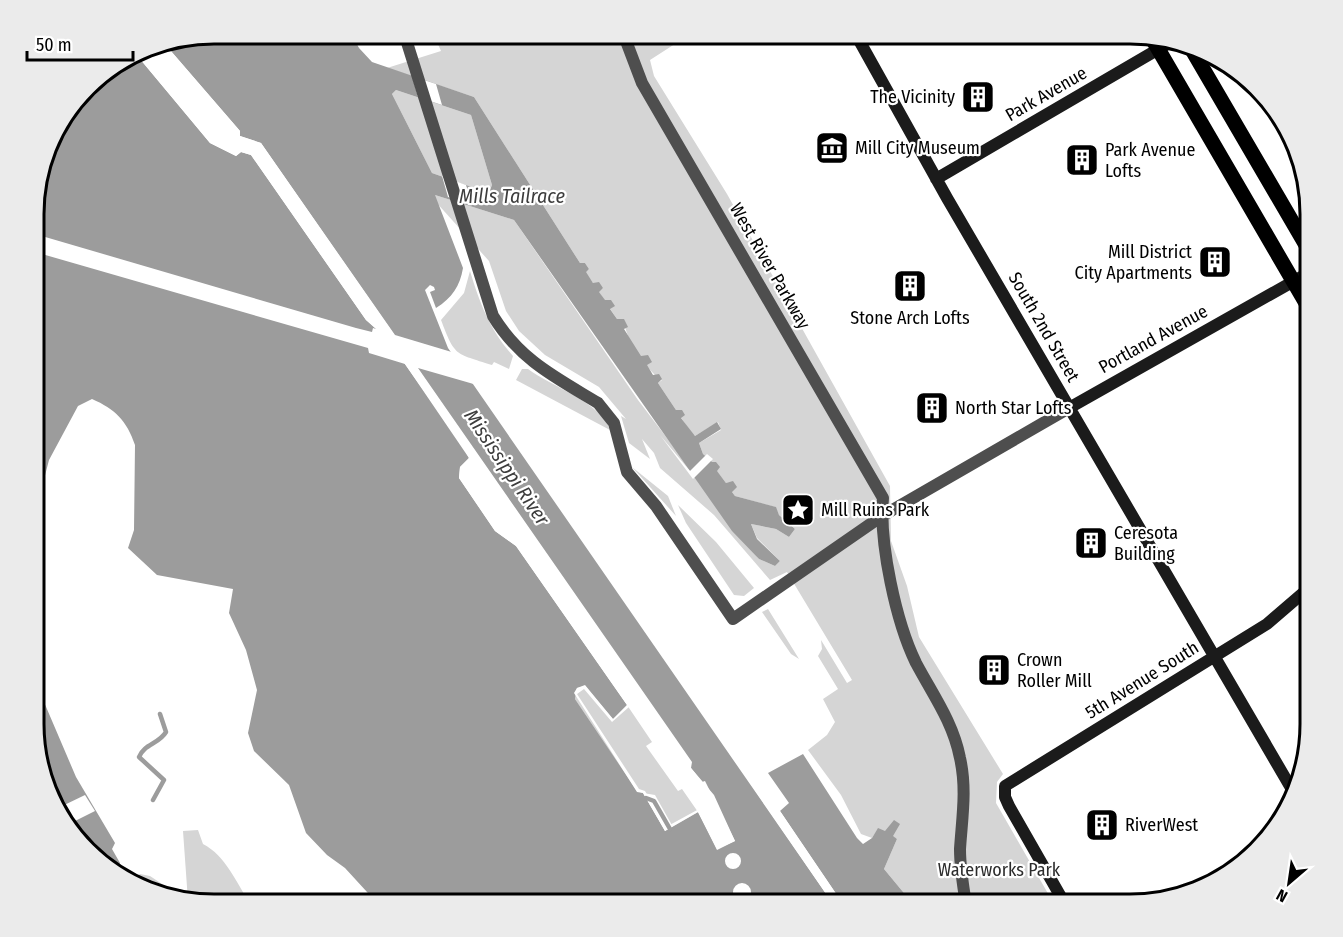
<svg xmlns="http://www.w3.org/2000/svg" width="1343" height="937" font-family="'Fira Sans Condensed',sans-serif">
<style>
.green{fill:#d5d5d5}
.water{fill:#9c9c9c;fill-rule:evenodd}
.pier{fill:#fff}
.lines{fill:none;stroke-linecap:round;stroke-linejoin:round}
.stream{stroke:#9c9c9c;stroke-width:4.5}
.street{stroke:#4e4e4e;stroke-width:12}
.secondary{stroke:#1b1b1b;stroke-width:12}
.primary{stroke:#000;stroke-width:15}
.labels{text-anchor:middle;stroke-width:4.5;stroke-linejoin:round;paint-order:stroke}
.street-label{font-size:18px;fill:#000;stroke:#fff}
.poi-label{font-size:18px;fill:#000;stroke:#fff;text-anchor:start}
.park-label{font-size:18px;fill:#2c2c2c;stroke:#fff}
.water-label{font-size:20px;font-style:italic;fill:#3d3d3d;stroke:#fff}
.rim{fill:none;stroke:#000;stroke-width:3}
</style>
<rect width="100%" height="100%" fill="#fff"/>
<path class="green" d="M433,33H692L650,60L654,76L727,194L890,486L891,541L907,586L919,637L1003,774L997,782L996,803L1054,904H913L884,869L897,839L878,829L872,838L861,834L841,795L808,750L827,735L835,722L823,699L838,689L818,656L822,649L821,640L847,683L852,680L787,572L770,580L714,515L660,468L654,453L642,439L650,459L629,443L621,416L626,419L599,387L545,355L519,331L506,311L489,261L435,201V195L514,220L638,400L759,559L775,566L780,561L757,538L751,524L776,529L789,537L795,529L779,515L775,507L735,496L732,492L733,482L726,483L703,454L699,443L721,430L718,422L695,436L692,434L658,383L662,380C648,373 623,335 624,319H617L598,291L603,288L593,283L585,272L589,269L585,263H580L474,97L387,68L441,51Z
M396,90L471,115L492,185L490,190L486,192L432,173L392,94Z
M470,271C480,304 490,330 513,356L509,369L494,362L492,365C455,353 455,357 441,320L464,293Z
M522,369H528C551,386 602,403 610,430L516,380Z
M632,467L668,496L676,516Z
M678,505L716,542L754,588L744,596L734,595L686,523Z
M768,609L799,659L791,654L762,612Z
M581,686L627,705L652,742L646,746L678,791L682,789L698,812L673,827L655,795L637,792L575,699L577,688Z
M198,830L203,844C225,855 237,883 250,904H202L188,901L183,831Z
M140,874L150,876L186,900L155,894L131,881Z"/>
<path class="water" d="M214,33H351L359,48L372,62L474,97L580,263H585L589,269L586,272L593,283L599,282L603,288L599,292L605,300H611L615,306L610,309L617,319H624L628,327L624,329L641,356L648,355L652,362L647,365L653,375L659,374L662,379L658,383L676,410H682L685,415L681,418L695,436L717,422L721,429L699,443L703,454L712,462H716L720,467L717,471L726,483L733,481L737,487L732,492L735,496L776,507L779,515L795,529L789,537L776,529L751,524L757,539L780,561L775,566L759,559L732,531L514,220L435,195L463,268C460,286 452,298 436,308L430,292L435,290L434,287L430,285L425,290L448,348L833,904H378L345,868L327,855L306,833L289,785L254,751L248,733L257,690L246,650L229,613L233,589L157,575L128,548L134,530L135,445C127,421 115,409 92,399L78,406L49,460L35,514V190L52,133L94,78L135,53L210,143L236,156L241,152L251,155L366,320L385,336L463,446L469,458L460,467L459,478L495,531L516,546L627,705L613,719L585,686L577,688L575,699L637,791L643,793L665,831L698,812L717,849L735,841L705,781L702,782L691,768V762L261,143L240,136V131L164,43ZM396,90L471,115L492,185L490,190L486,192L432,173L392,94Z
M35,681L76,777L115,843L112,849L120,863L119,867L129,880L104,867L57,814L35,747Z
M803,754L857,838L863,844L872,838L878,828L885,831L894,820L900,824L893,836L897,839L884,869L913,904H843L780,811L789,803L768,773Z"/>
<path class="pier" d="M164,43L240,131V136L261,143L395,335L455,353L477,385L418,368L692,762L691,768L714,795L735,841L717,850L698,812L665,831L643,793L637,792L574,693L577,688L585,685L613,719L627,705L516,546L495,531L459,478L460,467L469,458L405,364L369,353L368,348L35,252V234L356,328L372,332L373,328L376,329L366,320L251,155L241,152L236,156L210,143L135,53L138,51L213,140L236,153L241,149L254,153L368,318L388,334L465,444L472,459L471,464L463,469L462,477L497,529L519,544L630,704L629,707L612,722L584,689L577,694L639,789L645,791L666,827L699,809L718,846L731,839L703,785L700,784L689,770V763L259,145L237,138V132L161,44Z
M412,76L436,84L442,105L418,97Z
M442,176L466,185L472,205L448,197Z
M660,435L690,471L707,454L713,459L693,479Z
M752,781L835,902L836,904H833L750,783Z
M85,795L95,811L67,825L56,809Z
M778,809L780,811L843,904H840L777,813Z
M725 861a8 8 0 1 1 16 0a8 8 0 1 1-16 0Z
M733 892a9 9 0 1 1 18 0a9 9 0 1 1-18 0Z"/>
<g class="lines">
<path class="stream" d="M646,798L654,801L670,829
M153,800L164,780L139,757C144,744 159,744 166,732L160,714"/>
<path class="street" d="M404,33L493,316C520,360 555,377 598,403L614,423L627,472L656,506L733,619L882,516L1069,408
M623,33L642,83L883,498C879,543 896,622 916,663C933,695 953,722 960,758C967,789 962,818 960,849C960,867 963,886 966,904"/>
<path class="secondary" d="M855,33L947,198L1294,793
M936,179L1174,40
M1069,408L1310,272
M1065,904L1009,806L1005,797V786L1267,624L1310,587"/>
<path class="primary" d="M1150,35L1310,310
M1188,43L1310,252"/>
</g>
<defs>
<g id="building-square" transform="scale(1.725)"><rect x="-9" y="-9" width="18" height="18" rx="4" fill="#000" stroke="#fff"/><path d="M-4-6H4V6H1V3H-1V6H-4ZM-2.5-4.3h1.7v1.8h-1.7ZM.8-4.3h1.7v1.8H.8ZM-2.5-1h1.7V.8h-1.7ZM.8-1h1.7V.8H.8Z" fill="#fff"/></g>
<g id="museum-square" transform="scale(1.725)"><rect x="-9" y="-9" width="18" height="18" rx="4" fill="#000" stroke="#fff"/><path d="M0-6L6-3V-2H-6V-3ZM-5-1h2V3h-2ZM-1-1h2V3h-2ZM3-1h2V3H3ZM-6 4H6V6H-6Z" fill="#fff"/></g>
<g id="sight-square" transform="scale(1.725)"><rect x="-9" y="-9" width="18" height="18" rx="4" fill="#000" stroke="#fff"/><path d="M0-6L1.8-2.2L6-1.7L2.9 1.2L3.7 5.4L0 3.3L-3.7 5.4L-2.9 1.2L-6-1.7L-1.8-2.2Z" fill="#fff"/></g>
</defs>
<g fill-rule="evenodd">
<use href="#building-square" x="978" y="97"/>
<use href="#museum-square" x="832" y="148"/>
<use href="#building-square" x="1082" y="160"/>
<use href="#building-square" x="1215" y="262"/>
<use href="#building-square" x="910" y="286"/>
<use href="#building-square" x="932" y="408"/>
<use href="#sight-square" x="798" y="510"/>
<use href="#building-square" x="1091" y="543"/>
<use href="#building-square" x="994" y="670"/>
<use href="#building-square" x="1102" y="825"/>
</g>
<g class="labels">
<g class="street-label">
<text transform="translate(1046 94) rotate(-30)" y="6">Park Avenue</text>
<text transform="translate(770 266) rotate(60)" y="6">West River Parkway</text>
<text transform="translate(1044 327) rotate(60)" y="6">South 2nd Street</text>
<text transform="translate(1153 339) rotate(-29)" y="6">Portland Avenue</text>
<text transform="translate(1142 680) rotate(-32)" y="6">5th Avenue South</text>
</g>
<g class="poi-label">
<text x="955" y="103" text-anchor="end">The Vicinity</text>
<text x="855" y="154">Mill City Museum</text>
<text x="1105" y="156">Park Avenue<tspan x="1105" dy="21">Lofts</tspan></text>
<text x="1192" y="258" text-anchor="end">Mill District<tspan x="1192" dy="21">City Apartments</tspan></text>
<text x="910" y="324" text-anchor="middle">Stone Arch Lofts</text>
<text x="955" y="414">North Star Lofts</text>
<text x="821" y="516">Mill Ruins Park</text>
<text x="1114" y="539">Ceresota<tspan x="1114" dy="21">Building</tspan></text>
<text x="1017" y="666">Crown<tspan x="1017" dy="21">Roller Mill</tspan></text>
<text x="1125" y="831">RiverWest</text>
</g>
<g class="park-label">
<text x="999" y="876">Waterworks Park</text>
</g>
<g class="water-label">
<text x="512" y="203">Mills Tailrace</text>
<text transform="translate(507 467) rotate(56)" y="7">Mississippi River</text>
</g>
</g>
<path d="M0 0H1343V937H0ZM214 44H1130A170 170 0 0 1 1300 214V724A170 170 0 0 1 1130 894H214A170 170 0 0 1 44 724V214A170 170 0 0 1 214 44Z" fill="#ebebeb" fill-rule="evenodd"/>
<path class="rim" d="M214 44H1130A170 170 0 0 1 1300 214V724A170 170 0 0 1 1130 894H214A170 170 0 0 1 44 724V214A170 170 0 0 1 214 44Z"/>
<g transform="translate(1289 883) rotate(209)" stroke="#ffffff" stroke-width="4.5" paint-order="stroke">
<path d="M0-4.5L10 22L0 15L-10 22Z" fill="#000000"/>
<text y="-9" font-size="16" font-weight="bold" text-anchor="middle" fill="#000000">N</text>
</g>
<path d="M27 51v9h106v-9" fill="none" stroke="#000000" stroke-width="3"/>
<text x="36" y="51" font-size="18" fill="#000000" stroke="#ffffff" stroke-width="4.5" paint-order="stroke">50 m</text>
</svg>
